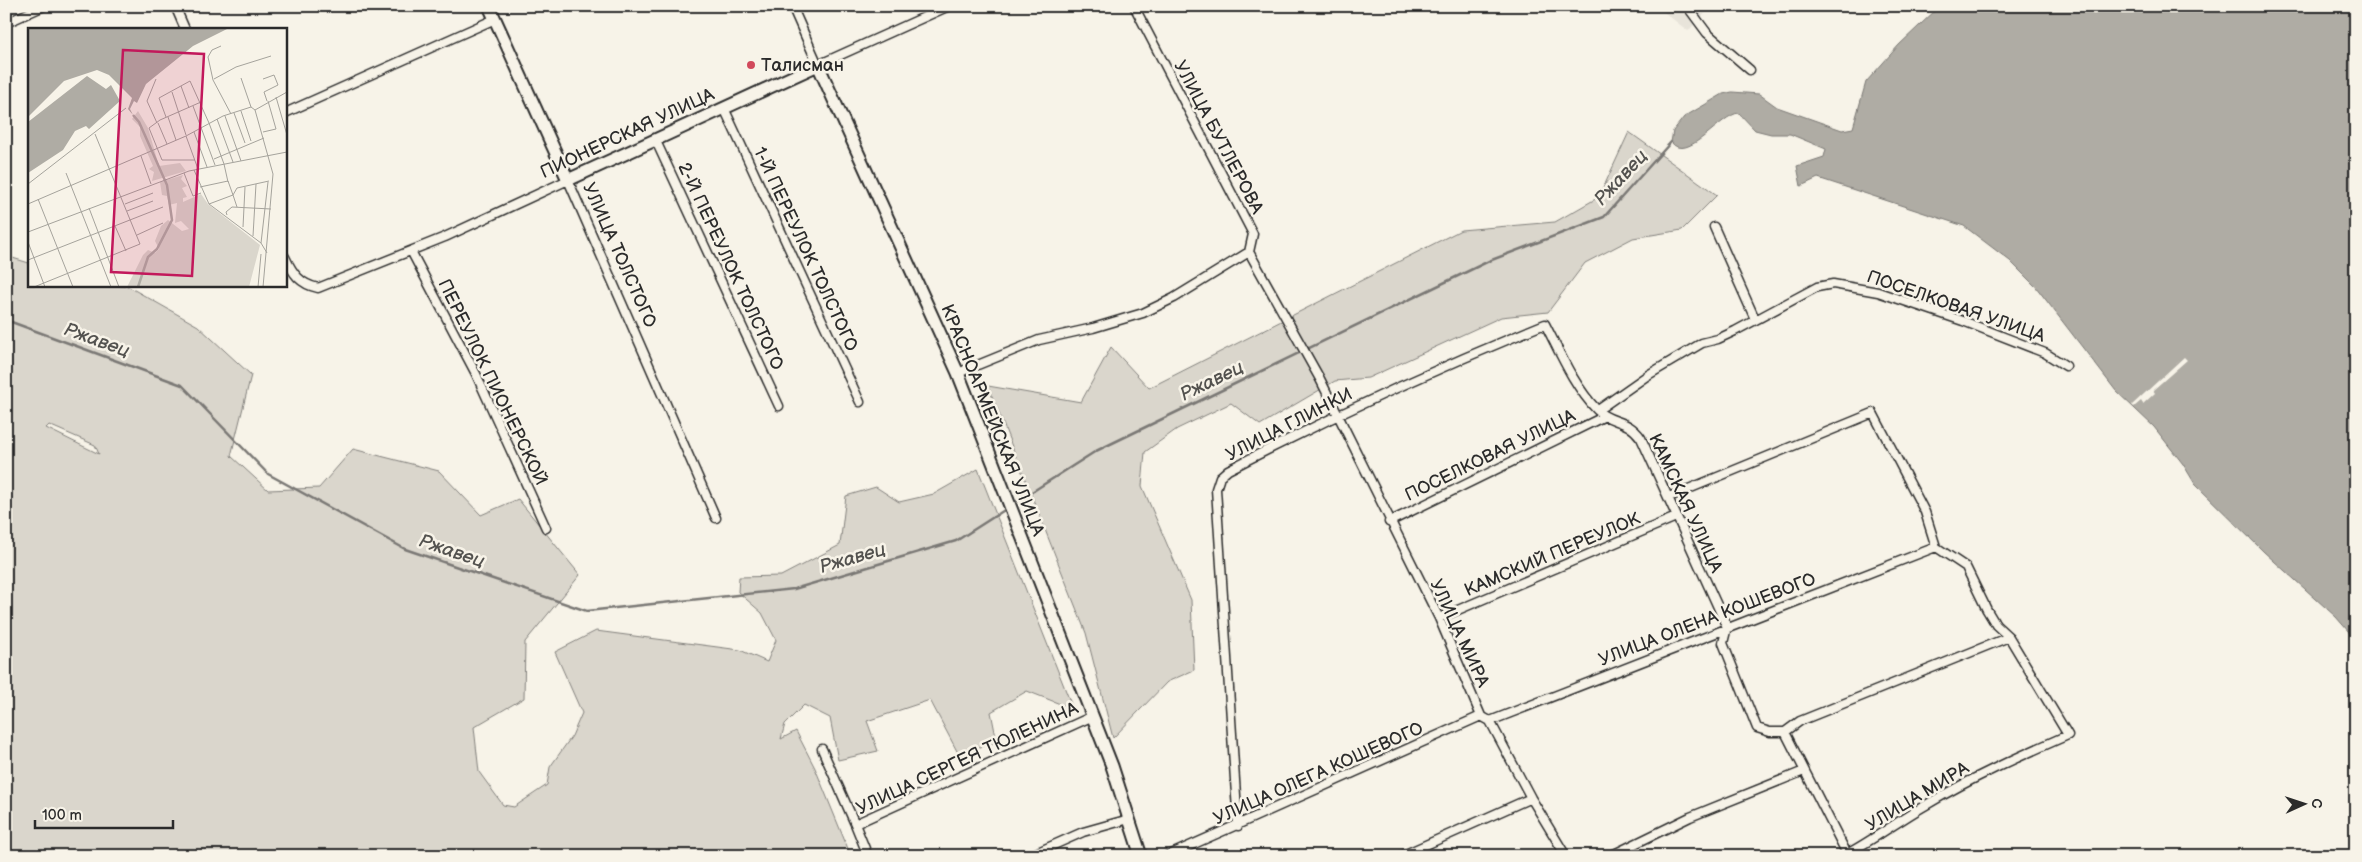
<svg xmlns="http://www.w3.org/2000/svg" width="2362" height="862" font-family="'Balsamiq Sans',sans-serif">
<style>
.built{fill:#e8e4da}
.green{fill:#dad6cc;stroke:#82807c;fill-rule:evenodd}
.water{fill:#afaca4;stroke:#7a7874}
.pier{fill:#f7f3e8}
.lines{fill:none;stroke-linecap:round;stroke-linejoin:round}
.stream{stroke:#7a7874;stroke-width:2.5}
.street-casing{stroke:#2b2b2b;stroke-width:11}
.secondary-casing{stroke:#2b2b2b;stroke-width:15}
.street{stroke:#f7f3e8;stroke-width:8}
.secondary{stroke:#f7f3e8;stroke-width:11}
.poi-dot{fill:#d1495b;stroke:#f7f3e8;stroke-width:2}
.labels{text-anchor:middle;stroke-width:5;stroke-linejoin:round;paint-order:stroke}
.poi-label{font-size:18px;fill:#2b2b2b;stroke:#f7f3e8;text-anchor:start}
.street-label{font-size:18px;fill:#2b2b2b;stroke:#f7f3e8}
.water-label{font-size:19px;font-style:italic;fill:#53524f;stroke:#f7f3e8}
.inset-river{fill:none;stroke:#afaca4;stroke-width:2.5}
.inset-road{fill:none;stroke:#a5a39c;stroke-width:1}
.view{fill:#c2185b;fill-opacity:0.15;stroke:#c2185b;stroke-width:2.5}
.inset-edge{fill:none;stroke:#2b2b2b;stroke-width:2.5}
</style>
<rect width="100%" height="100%" fill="#f7f3e8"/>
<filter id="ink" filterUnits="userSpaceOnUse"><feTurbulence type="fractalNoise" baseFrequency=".02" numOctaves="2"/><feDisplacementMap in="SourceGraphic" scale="10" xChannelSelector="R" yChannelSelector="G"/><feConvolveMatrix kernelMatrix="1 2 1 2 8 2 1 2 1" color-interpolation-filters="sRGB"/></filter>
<g filter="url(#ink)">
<path class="built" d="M1656,6H1712L1688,31Z"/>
<path class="green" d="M1629,132L1717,195L1682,230L1633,238L1585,263L1548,312L1501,317L1368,378L1335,381L1260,425L1231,403L1177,429L1145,452L1142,486L1191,600L1194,670L1167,682L1113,738L1086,633L988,386L1081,402L1111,347L1149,388L1461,230L1555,222L1599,197Z
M6,256L29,263V285H115L129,287L198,326L251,375L231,456L268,490L319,488L353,449L439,471L481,515L518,499L580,575L525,642L524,698L474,727L479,772L503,805L514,807L547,785L550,767L572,736L582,713L555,652L596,631L740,650L767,662L776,640L762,613L738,592L739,577L781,576L840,545L846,496L876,487L899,502L934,494L978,469L1073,709L1027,691L991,712L997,742L958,753L930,700L867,721L878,751L838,760L830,718L804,705L785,724L781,739L796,731L815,768L851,856H6ZM49,425L95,445L99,454L46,428Z"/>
<path class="water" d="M1940,6H2356V652L2349,632L2336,617L2264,552L2195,484L2183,464L2154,427L2116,391L2036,287L2010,261L1964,226L1818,178L1801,186L1797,166L1824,157L1826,149L1790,134H1771L1755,130L1739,113C1721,114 1687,164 1671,142L1673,131L1684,117L1723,94L1732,92L1759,94L1777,107L1842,130L1853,128L1866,82L1899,45Z"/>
<path class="pier" d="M2184,357L2187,360L2153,390L2155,393L2143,404L2141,401L2134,407L2132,405Z"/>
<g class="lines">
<path class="stream" d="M6,320L182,385L268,474L405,549L587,611L794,589L956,541L1006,509
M1013,504L1096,451L1489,261L1604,217L1671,142"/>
<g class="street-casing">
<path id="street" d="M175,6L185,29
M792,6L818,65L949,6
M1134,6L1253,234L1249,252L1320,379L1439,618L1481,716L1490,721L1531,798L1566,856
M1687,6L1707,33L1750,70
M6,23L44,6
M724,108L860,402
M285,113L495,19
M655,139L779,406
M1714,227L1755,319
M411,251L476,374L546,528
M285,257C293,274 300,284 318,288L445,237L568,180L716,518
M958,373L1039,340L1093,328L1143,313L1174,298L1249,252
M1598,410L1648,375L1702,343L1718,339L1735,331L1817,287L1833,284L1878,292L1963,321L2045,353L2066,366
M1669,497L1873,413L1925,512L1936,547L1966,567L1987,610L1996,625L2009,637L2068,735C2020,756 1971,778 1926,805C1898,821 1873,840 1845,855
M1389,522L1605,416
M1439,618L1676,517
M1490,721L1936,547
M1785,732L1800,721L2009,637
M822,749L855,824
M1238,826L1216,489L1220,477L1228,470C1332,416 1437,368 1545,324C1560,353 1574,386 1597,410C1611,424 1627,418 1641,438L1727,627L1723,643L1757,728L1770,732H1785L1847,854
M868,856L855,824L1093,716
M1029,856L1083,832L1129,819
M1167,856L1481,716
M1401,856L1531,798
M1610,856L1690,817L1804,771"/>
</g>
<g class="secondary-casing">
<path id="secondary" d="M489,6L568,180L818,65L958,373L1112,766L1141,856"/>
</g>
<use href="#street" class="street"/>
<use href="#secondary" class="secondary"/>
</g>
</g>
<circle class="poi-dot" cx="751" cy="65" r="5"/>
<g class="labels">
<g class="poi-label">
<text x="761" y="71">Талисман</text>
</g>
<g class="street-label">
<text transform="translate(627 133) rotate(-25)" y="6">ПИОНЕРСКАЯ УЛИЦА</text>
<text transform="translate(1219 137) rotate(62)" y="6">УЛИЦА БУТЛЕРОВА</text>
<text transform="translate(806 249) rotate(65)" y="6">1-Й ПЕРЕУЛОК ТОЛСТОГО</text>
<text transform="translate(620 255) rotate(66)" y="6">УЛИЦА ТОЛСТОГО</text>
<text transform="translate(731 266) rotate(65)" y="6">2-Й ПЕРЕУЛОК ТОЛСТОГО</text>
<text transform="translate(1956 306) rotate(19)" y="6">ПОСЕЛКОВАЯ УЛИЦА</text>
<text transform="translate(493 382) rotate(64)" y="6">ПЕРЕУЛОК ПИОНЕРСКОЙ</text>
<text transform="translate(993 420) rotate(68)" y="6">КРАСНОАРМЕЙСКАЯ УЛИЦА</text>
<text transform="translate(1289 424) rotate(-27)" y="6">УЛИЦА ГЛИНКИ</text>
<text transform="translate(1490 455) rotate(-26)" y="6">ПОСЕЛКОВАЯ УЛИЦА</text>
<text transform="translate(1686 503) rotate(65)" y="6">КАМСКАЯ УЛИЦА</text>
<text transform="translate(1552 554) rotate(-23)" y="6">КАМСКИЙ ПЕРЕУЛОК</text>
<text transform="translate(1707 619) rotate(-21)" y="6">УЛИЦА ОЛЕНА КОШЕВОГО</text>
<text transform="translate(1460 633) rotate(65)" y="6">УЛИЦА МИРА</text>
<text transform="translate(967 758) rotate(-25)" y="6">УЛИЦА СЕРГЕЯ ТЮЛЕНИНА</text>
<text transform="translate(1318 773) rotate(-24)" y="6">УЛИЦА ОЛЕГА КОШЕВОГО</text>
<text transform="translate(1917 796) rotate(-31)" y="6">УЛИЦА МИРА</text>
</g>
<g class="water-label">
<text transform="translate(1620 177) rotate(-47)" y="7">Ржавец</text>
<text transform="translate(97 339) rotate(20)" y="7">Ржавец</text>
<text transform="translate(1211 380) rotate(-26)" y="7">Ржавец</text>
<text transform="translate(452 550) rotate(19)" y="7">Ржавец</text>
<text transform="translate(852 557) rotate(-16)" y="7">Ржавец</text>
</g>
</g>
<g transform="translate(28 28)">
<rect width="259" height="259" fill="#f7f3e8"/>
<path d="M110,83L120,100L131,138L152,135L158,143L124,153L126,144L121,141L125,138L112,108V99L104,91ZM155,147L153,151L159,158L154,160L159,169L155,170V174L173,166L180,176L232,217L221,259H99L115,227L120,222L127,225L131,221L127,213L133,198L140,192L154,203L161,201L153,193L147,195L149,175L141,177L139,168L134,167L132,154Z" fill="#dad6cc"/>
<path d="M0,0H201L165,18L118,56L109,75L106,73L102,81L105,87L100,81L104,70L81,47L69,42L36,53L0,89ZM59,48L78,61L83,57L92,73L61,101L58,98L47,103L35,122L0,145V94Z" fill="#afaca4"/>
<path class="inset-river" d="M105,87L111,94L139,157L144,192L129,221L120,229L110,259"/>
<path class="inset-road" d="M193,18L184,22L180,29L185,52L203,86M213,50L223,79M128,51L119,73L129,95M186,51L208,39L243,28M235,51L246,47L250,57L236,64L239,73M153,58L161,80M144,64L158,107M248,69L259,107M165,78L187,137M227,82L245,146L235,259M213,83L223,113M206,85L217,115M197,88L213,133M138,89L131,70L162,53L181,95M140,89L148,112M189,91L205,134M130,95L139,116M181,95L196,136M166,104L179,139M235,104L248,101L240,73M158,108L170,141M113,128L123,156M186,131L236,110M167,132H134L121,100L132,92L173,74M196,136L200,154M166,142L181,176L233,215M38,145L83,259M156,145L165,168L173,165M0,156L98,80M172,159L200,153L205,167L209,160L241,153M10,171L45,259M0,176L158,108L195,88L223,79L227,82L259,64M97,176L125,165M181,176L205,167L209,179M61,180L91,259M99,183L125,173M199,187L198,184L204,179L243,181M87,198L98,223M215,199L217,159M0,204L161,143L259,124M109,207L135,195M225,208L228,156M0,214L17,259M239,225L233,215L240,154M0,232L135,179M6,259L112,216L67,106M230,259L233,226"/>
<path class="view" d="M95,22L176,26L164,248L83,244Z"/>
<rect width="259" height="259" class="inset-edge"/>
</g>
<rect width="2362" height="862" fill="none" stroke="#f7f3e8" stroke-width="25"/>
<rect x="12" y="12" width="2337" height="837" fill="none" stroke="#2b2b2b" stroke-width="2" filter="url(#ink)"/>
<g transform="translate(2304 804) rotate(87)" stroke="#f7f3e8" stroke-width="4" paint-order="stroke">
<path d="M0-4L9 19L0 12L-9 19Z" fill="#2b2b2b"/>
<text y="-8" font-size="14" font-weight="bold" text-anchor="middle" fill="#2b2b2b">С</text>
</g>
<path d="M35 820v8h138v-8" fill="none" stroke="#2b2b2b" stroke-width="2.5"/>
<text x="42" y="820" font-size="15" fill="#2b2b2b" stroke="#f7f3e8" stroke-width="4" paint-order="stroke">100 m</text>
</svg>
